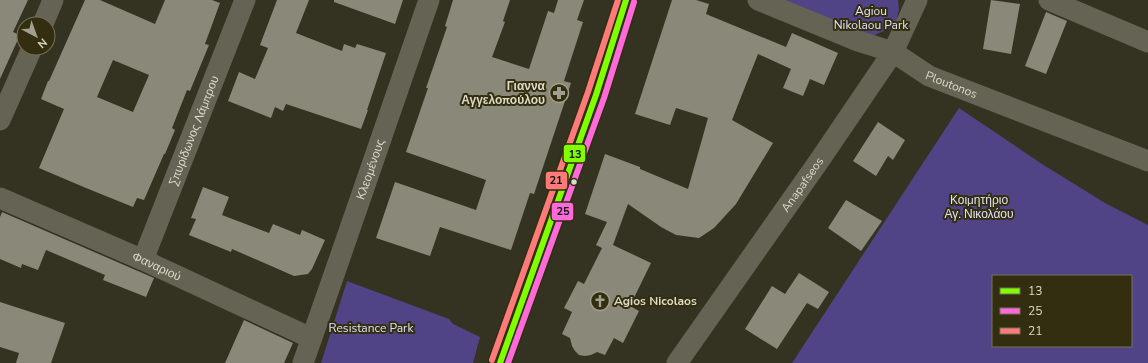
<svg xmlns="http://www.w3.org/2000/svg" width="1148" height="363" font-family="'Nunito Sans',sans-serif">
<style>
.green{fill:#504386;fill-rule:evenodd}
.building{fill:#898879;fill-rule:evenodd}
.lines{fill:none;stroke-linecap:round;stroke-linejoin:round}
.minor{stroke:#646354;stroke-width:21}
.major{stroke:#6d6a56;stroke-width:22}
.bus-1-casing{stroke:#322e0f;stroke-width:9}
.bus-2-casing{stroke:#322e0f;stroke-width:9}
.bus-3-casing{stroke:#322e0f;stroke-width:9}
.bus-1{stroke:#80ff00;stroke-width:6}
.bus-2{stroke:#ff69d9;stroke-width:6}
.bus-3{stroke:#ff7a7a;stroke-width:6}
.bus-dot{fill:#dcdac8;stroke:#322e0f;stroke-width:1.5}
.labels{text-anchor:middle;stroke-width:4;stroke-linejoin:round;paint-order:stroke}
.park-label{font-size:12px;fill:#e1e0f8;stroke:#322e0f}
.street-label{font-size:12px;fill:#dcdac8;stroke:#322e0f}
.poi-label{font-size:12px;font-weight:bold;fill:#dcdac8;stroke:#322e0f;text-anchor:end}
.line-badge{stroke:#322e0f;stroke-width:1.5}
.pale-badge-label{font-size:11px;text-anchor:middle;font-weight:bold;fill:#111}
</style>
<rect width="100%" height="100%" fill="#343321"/>
<path class="green" d="M783,0H898L899,9L895,26L870,37Z
M959,108L1042,164L1105,203L1148,225V363H792ZM993,276H1131V346H993Z
M347,281L449,319L453,324L480,337L473,363H321Z"/>
<path class="building" d="M0,0H28L13,32L20,35L0,79Z
M85,0H100L155,24L165,0H212L220,3L205,44L209,45L190,91L187,90L172,128L175,130L165,154H164L144,200L137,198L133,207L86,188L39,168L64,109L41,99L48,81H49ZM113,60L149,75L133,112L97,97Z
M277,0H309L296,33L342,51L344,44L355,48L357,44L386,53L367,110H368L361,129L286,104L283,111L275,107L271,118L228,101L239,72L255,79L268,48L260,45Z
M334,0H403L395,24L334,2Z
M453,0H510L503,21L505,22L492,57L529,69L548,11L554,13L558,0H584L577,20L583,22L564,81L571,83L534,194L530,193L511,250L440,227L430,256L376,238L395,182L476,210L486,180L406,152L428,88H426L447,27L445,26Z
M672,0H696L709,4L706,14L786,47L792,33L838,53L824,85L810,79L803,96L783,88L791,69L758,54L732,120L773,143L736,204L714,228L699,238L676,235L661,227L628,204L613,245L651,263L630,306L639,311L623,343L614,338L605,355L597,352L591,355L585,356L579,355L575,351L572,346L570,338L562,334L572,312L564,308L578,281L584,284L602,248L596,245L607,222L585,214L605,154L640,167V169L688,189L708,118L676,108L670,125L635,114Z
M991,0L1020,4L1011,54L983,49Z
M1046,12L1067,21L1046,74L1025,66Z
M878,122L905,140L893,160L888,156L876,176L853,161Z
M203,187L229,197L222,215L269,233L273,224L300,235L302,230L325,240L312,269L308,274L294,276L232,249L231,252L189,235L196,219L191,218Z
M846,200L882,221L861,251L828,228Z
M2,212L154,278L146,297L103,280L105,275L46,250L38,270L22,264L21,268L0,259V217Z
M799,273L829,292L818,309L807,303L777,349L745,329L772,286L785,294Z
M0,302L65,323L51,363H16L19,353L0,347Z
M244,320L293,343L284,363H225Z"/>
<g class="lines">
<g class="minor">
<path id="s1" d="M758,0L858,41L893,52L929,76L1148,161"/>
<path d="M1049,0L1148,42"/>
<path d="M43,24L53,0"/>
<path d="M0,120L32,48"/>
<path id="s2" d="M0,198L143,260L311,338"/>
<path id="s3" d="M143,260L245,0"/>
<path id="s4" d="M303,363L337,266L429,0"/>
<path id="s5" d="M677,363L819,161L893,52L917,0"/>
</g>
<path class="major" d="M500,363L596,95L626,0"/>
<g class="bus-1-casing">
<path id="bus-1" d="M500,363L596,95L626,0"/>
</g>
<g class="bus-2-casing">
<path id="bus-2" d="M508,363L604,98L634,2"/>
</g>
<g class="bus-3-casing">
<path id="bus-3" d="M492,360L588,92L618,0"/>
</g>
<use href="#bus-1" class="bus-1"/>
<use href="#bus-2" class="bus-2"/>
<use href="#bus-3" class="bus-3"/>
</g>
<defs>
<g id="pharmacy-ring" transform="scale(1)"><circle r="9.5" fill="#322e0f" stroke="#a1a08e" stroke-width="1.5"/><path d="M-2-6h4v4h4v4h-4v4h-4v-4h-4v-4h4Z" fill="#a1a08e"/></g>
<g id="church-ring" transform="scale(1)"><circle r="9.5" fill="#322e0f" stroke="#a1a08e" stroke-width="1.5"/><path d="M-1.2-6h2.4v3.5h3.3v2.4h-3.3V6h-2.4V-.1h-3.3v-2.4h3.3Z" fill="#a1a08e"/></g>
</defs>
<g fill-rule="evenodd">
<use href="#pharmacy-ring" x="559" y="93"/>
<use href="#church-ring" x="600" y="301"/>
</g>
<circle class="bus-dot" cx="574" cy="182" r="3.5"/>
<g class="labels">
<g class="park-label">
<text x="871" y="15">Agiou<tspan x="871" dy="14">Nikolaou Park</tspan></text>
<text x="979" y="204">Κοιμητήριο<tspan x="979" dy="14">Αγ. Νικολάου</tspan></text>
<text x="371" y="332">Resistance Park</text>
</g>
<g class="street-label">
<text dy="4" stroke="none"><textPath href="#s1" startOffset="212">Ploutonos</textPath></text>
<text dy="4" stroke="none"><textPath href="#s3" startOffset="139">Σπυρίδωνος Λάμπρου</textPath></text>
<text dy="4" stroke="none"><textPath href="#s4" startOffset="205">Κλεομένους</textPath></text>
<text dy="4" stroke="none"><textPath href="#s5" startOffset="218">Anapafseos</textPath></text>
<text dy="4" stroke="none"><textPath href="#s2" startOffset="171">Φαναριού</textPath></text>
</g>
<g class="poi-label">
<text x="545" y="90">Γιαννα<tspan x="545" dy="14">Αγγελοπούλου</tspan></text>
<text x="614" y="305" text-anchor="start">Agios Nicolaos</text>
</g>
</g>
<g class="line-badge">
<rect x="563" y="144" width="23" height="19" rx="4" fill="#80ff00"/>
<rect x="545" y="171" width="23" height="19" rx="4" fill="#ff7a7a"/>
<rect x="551" y="202" width="23" height="19" rx="4" fill="#ff69d9"/>
</g>
<g class="pale-badge-label">
<text x="575" y="158">13</text>
<text x="556" y="184">21</text>
<text x="563" y="215">25</text>
</g>
<rect x="992" y="275" width="140" height="72" fill="#322e0f" stroke="#767359"/>
<rect x="1000" y="288" width="20" height="6" fill="#80ff00" stroke="#767359"/>
<text x="1028" y="295" font-size="12" fill="#dcdac8">13</text>
<rect x="1000" y="308" width="20" height="6" fill="#ff69d9" stroke="#767359"/>
<text x="1028" y="315" font-size="12" fill="#dcdac8">25</text>
<rect x="1000" y="328" width="20" height="6" fill="#ff7a7a" stroke="#767359"/>
<text x="1028" y="335" font-size="12" fill="#dcdac8">21</text>
<g transform="translate(36 36) rotate(139)"><circle r="19" fill="#322e0f" stroke="#767359"/>
<path d="M0-3L7 15L0 10L-7 15Z" fill="#a1a08e"/>
<text y="-6" font-size="11" font-weight="bold" text-anchor="middle" fill="#dcdac8">N</text>
</g>
</svg>
